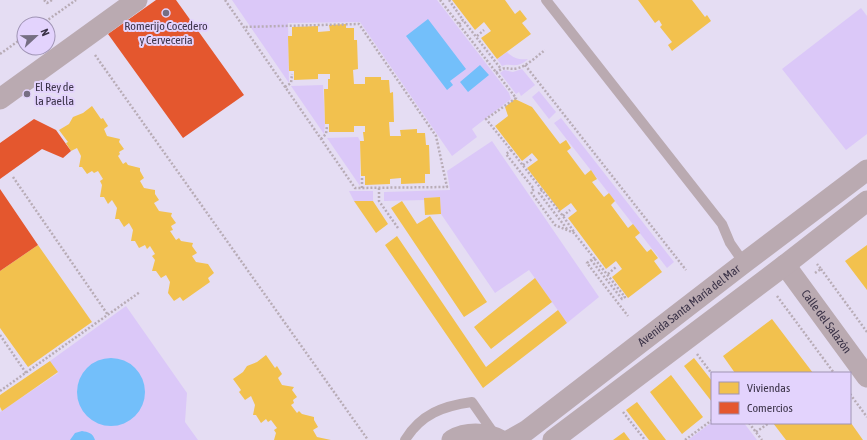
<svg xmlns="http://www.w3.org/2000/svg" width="867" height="440" font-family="'Asap Condensed',sans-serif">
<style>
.green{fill:#dbc8f8}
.water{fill:#73bffa}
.homes{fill:#f2c14e}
.shops{fill:#e4572e}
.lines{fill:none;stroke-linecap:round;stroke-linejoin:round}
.path{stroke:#b8acb6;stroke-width:2.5;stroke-dasharray:2 2;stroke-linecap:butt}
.lane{stroke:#baaab1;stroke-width:10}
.street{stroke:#baaab1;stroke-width:21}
.poi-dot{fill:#766e83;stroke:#e3d3fd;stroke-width:1.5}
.labels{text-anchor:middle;stroke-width:4;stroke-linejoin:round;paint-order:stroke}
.poi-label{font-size:12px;fill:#3a3247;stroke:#e3d3fd}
.street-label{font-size:12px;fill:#3a3247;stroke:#e3d3fd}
</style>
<rect width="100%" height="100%" fill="#e5ddf3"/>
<path class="green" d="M232,0H437L509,93L511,99L472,129L477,137L452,156L360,22L288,23L289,83Z
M861,8L867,16V134L846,150L782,69Z
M507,52C513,58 519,60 528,59C516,70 511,62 502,66L497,59Z
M522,69L535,85L521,96L519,92L516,94L500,73L504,70L513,72Z
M323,85L325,124L324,134L291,86Z
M539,91L556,112L549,119L532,97Z
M561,118L674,262L667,268L554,123Z
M358,137L360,141V186L327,138Z
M492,141L599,297L567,323L529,270L495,293L441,214L440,197L425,198V200L384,201V192L450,190L447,171Z
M349,191H373V201H354Z
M126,306L187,393L185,422L198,440H0V412L58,373L50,361Z
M712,422L744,423L757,440H688Z"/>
<path class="water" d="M428,19L466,69L450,81L453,85L447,90L406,36Z
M480,65L489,75L468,92L460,82Z
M77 392a34 34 0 1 1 68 0a34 34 0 1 1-68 0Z
M82,431C88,432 93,433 95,440H70L75,433Z"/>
<path class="homes" d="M452,0H505L515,14L520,10L527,19L522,23L531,34L497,59L481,38L491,31L484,22L475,30Z
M638,0H692L705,17L707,15L711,21L672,51L668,45L672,42L660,27L662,25L659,20L655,23Z
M346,24V28H354V40H357L358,69L353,70L354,84H365V77H381V80H389L390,93L393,92L394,122H389L390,136H401L400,130L417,129V133H425L426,145H429L430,174H425V183L401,184V178L390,179V184L365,185V176H361L360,141H364L363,132H365V126H354V132H329V124H325L324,89H328V79H330V74H318V79L294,80V71H289L288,36H292V27L318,26V32L330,31L329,25Z
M515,99L532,107L560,144L566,140L571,148L567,151L585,175L591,170L597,179L592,182L604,197L609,193L615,201L611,205L628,228L633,224L640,233L635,237L647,252L651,249L658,258L654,261L662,272L628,298L612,277L622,269L616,261L606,269L568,218L577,211L571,203L560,211L527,168L538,160L532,153L522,161L495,126L508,116L505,107Z
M92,106L101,119L103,118L108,126L104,129L107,136L120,139L119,142L124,149L119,152L120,154L118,156L123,164L126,162L128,165L140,168V171L144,178L140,181L144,188L155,190V194L159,200L154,203L159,211L172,213L171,216L176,223L171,226L173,230L170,231L176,240L179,238L181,241L193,243L192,246L197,253L192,256L196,262L208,264L214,273L208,278L210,282L183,301L180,297L174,301L168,293L170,282L166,275L161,278L156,271H152L155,260L152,256L155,254L150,246L147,249L145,245L139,248L135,241H131L133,230L129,223L124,227L119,219H115L117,208L112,200L108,204L104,197H100L102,185L100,181L103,179L98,171L94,173L92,171L87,174L82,167H79L81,156L77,148L71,151L66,143L68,142L59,130L69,124L73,117L83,113Z
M440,197L441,214L425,215L424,198Z
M354,201H373L388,224L376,233Z
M402,201L417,224L430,216L487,302L464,317L391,208Z
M397,236L486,367L558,310L567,323L483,388L385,245Z
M38,245L92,322L28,367L0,328V271Z
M867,245V290L845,261Z
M535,278L552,302L491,349L474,327Z
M772,319L813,373H735L723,356Z
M266,355L275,368L277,366L282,374L278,378L282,385L294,387L292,390L297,397L293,400L294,403L291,405L297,413L299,411L302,414L314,417V420L318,427L313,430L317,437L331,440H274L276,433L274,430L277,428L271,420L268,422L266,419L261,423L256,415H253L255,405L251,396L245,400L239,392L241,390L233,379L243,372L247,366L257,362Z
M694,358L712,381V402L684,366Z
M50,361L58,372L2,411L0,407V395Z
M671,375L703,417L682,434L650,392Z
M637,402L666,440H649L626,410Z
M773,423H851L863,440H786Z
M624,432L630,440H613Z"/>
<path class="shops" d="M156,0H176L244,95L183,138L108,34Z
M34,119L56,130L71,151L63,158L42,149L0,179V143Z
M0,189L38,245L0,271Z"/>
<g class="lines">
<path class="path" d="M44,0L47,3L52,0
M225,0L355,188L447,187L436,136L359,24L244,27
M440,0L516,98L486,119L511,150L506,154L534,189L531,192L555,225L574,233L594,258L587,263L628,316
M449,0L463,20
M42,24L76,0
M459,24L463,20L501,69
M477,36L484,30
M0,54L24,37
M95,55L368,440
M525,65L686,270
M496,73C506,64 508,71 518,68C527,66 537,56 545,50
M285,87L291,83L292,74
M321,139L326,134L327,126
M511,150L542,190
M523,165L532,159
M13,177L108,315
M362,178V188
M379,188V201L398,228
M563,216L570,210
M567,229L539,193L542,190L563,216L574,232
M591,260L622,299L625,297L594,258
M821,269L867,332
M815,273L821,269L817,264
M608,274L616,267
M777,296L834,373
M0,335L26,373
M697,354L712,374
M0,391L140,292
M850,394L867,417
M623,412L645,440
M749,423L762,440
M756,432L769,423
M685,440L712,420"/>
<path class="lane" d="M546,0L722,224L730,243L744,263
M405,440C421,414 443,406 472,402L495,435"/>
<g class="street">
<path d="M0,99L137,0"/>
<path id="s1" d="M785,265L867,377"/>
<path d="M452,440C466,432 485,432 500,440"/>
<path id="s2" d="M510,440L526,431L744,263L867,170"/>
<path d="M553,440L785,265L867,201"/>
</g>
</g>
<g class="poi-dot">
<circle cx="166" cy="13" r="4"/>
<circle cx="27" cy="94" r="4"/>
</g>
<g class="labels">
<g class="poi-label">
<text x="166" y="30">Romerijo Cocedero<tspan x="166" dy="14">y Cervecería</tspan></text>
<text x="35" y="91" text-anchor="start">El Rey de<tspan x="35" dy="14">la Paella</tspan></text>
</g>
<g class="street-label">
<text dy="4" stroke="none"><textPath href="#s2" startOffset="224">Avenida Santa María del Mar</textPath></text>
<text dy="4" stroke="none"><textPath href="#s1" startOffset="70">Calle del Salazón</textPath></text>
</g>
</g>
<rect x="711" y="372" width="140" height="52" fill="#e3d3fd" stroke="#9f93b4"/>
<rect x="719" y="382" width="20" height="12" fill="#f2c14e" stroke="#9f93b4"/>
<text x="747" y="392" font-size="12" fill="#3a3247">Viviendas</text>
<rect x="719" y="402" width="20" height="12" fill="#e4572e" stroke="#9f93b4"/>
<text x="747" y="412" font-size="12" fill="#3a3247">Comercios</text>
<g transform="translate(36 36) rotate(68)"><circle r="19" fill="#e3d3fd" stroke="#9f93b4"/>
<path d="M0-3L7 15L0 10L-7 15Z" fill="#766e83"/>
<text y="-6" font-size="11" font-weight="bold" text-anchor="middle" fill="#3a3247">N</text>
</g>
</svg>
